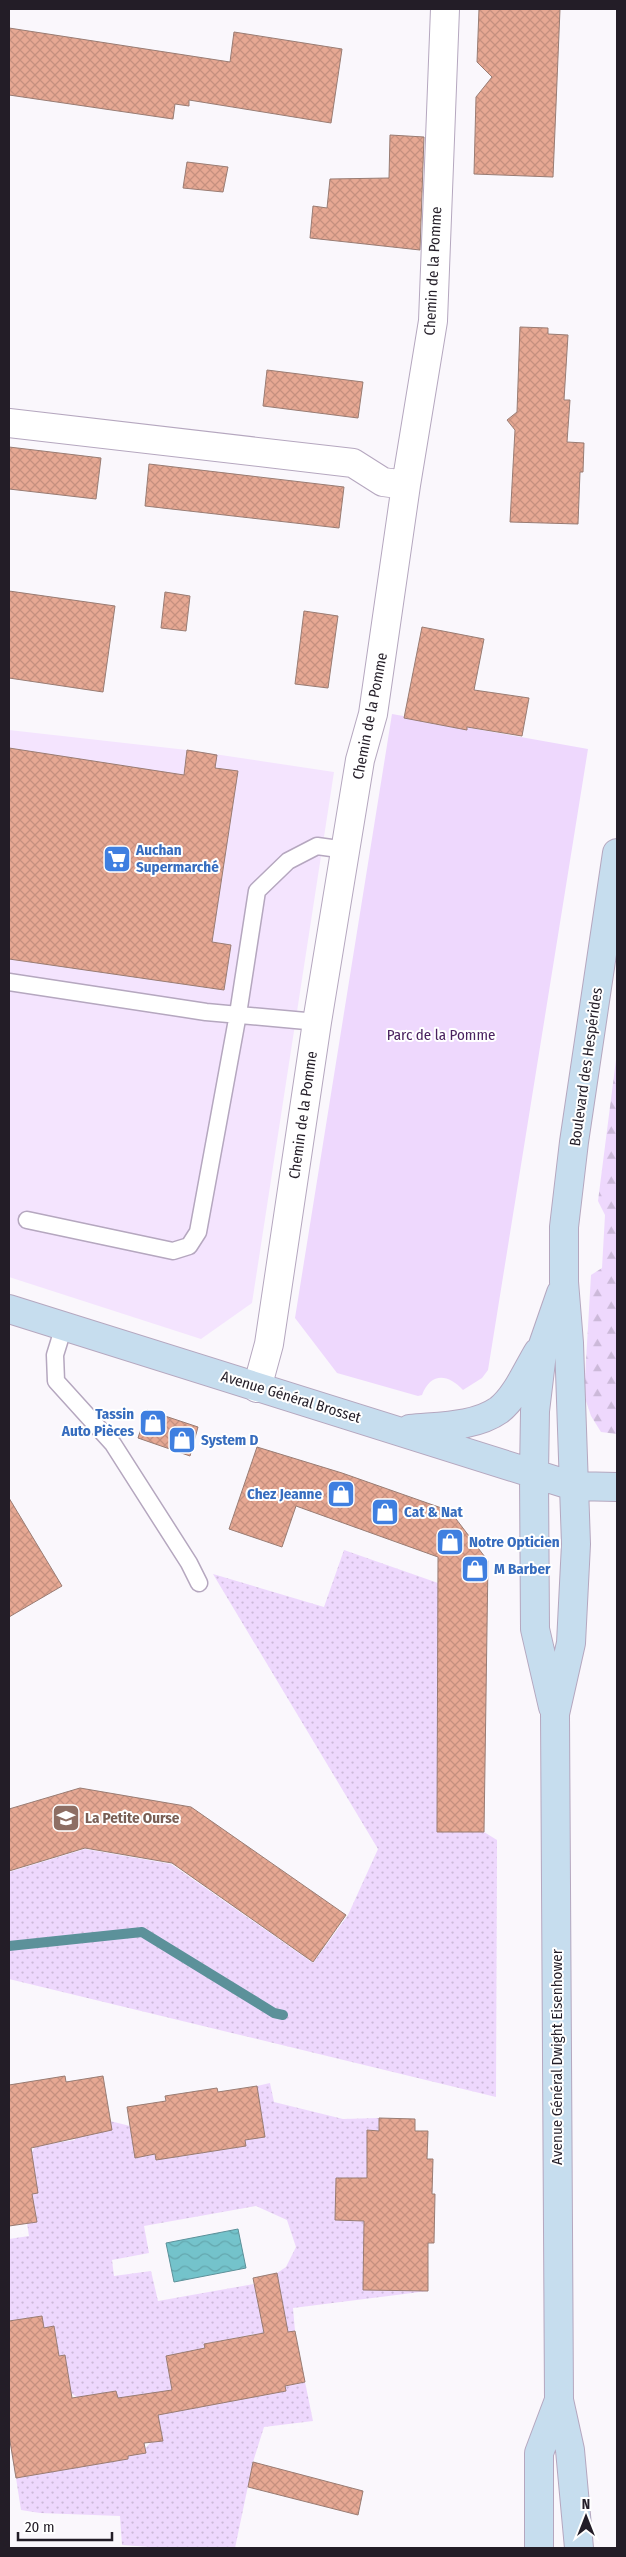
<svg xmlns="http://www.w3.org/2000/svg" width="626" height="2557" font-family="'Fira Sans Condensed',sans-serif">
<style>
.built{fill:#f4e4fe}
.green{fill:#eed8fd}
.forest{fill:url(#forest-firs)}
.garden{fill:url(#garden-dots);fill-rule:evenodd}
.water{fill:url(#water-waves);stroke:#5c919a}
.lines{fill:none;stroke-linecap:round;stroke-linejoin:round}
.stream{stroke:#5c919a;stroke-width:10}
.building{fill:url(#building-cross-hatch);stroke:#997c73}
.service-casing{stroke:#b5a7bf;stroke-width:19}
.minor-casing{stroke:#b5a7bf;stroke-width:30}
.secondary-casing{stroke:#b5a7bf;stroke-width:30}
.service{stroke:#fff;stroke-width:16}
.minor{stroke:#fff;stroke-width:28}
.secondary{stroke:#c6ddee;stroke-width:28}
.labels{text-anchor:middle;stroke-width:4;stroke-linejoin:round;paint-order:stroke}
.street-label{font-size:15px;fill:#231d27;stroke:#fff}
.shop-label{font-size:15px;font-weight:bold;fill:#366cbe;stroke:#fff;text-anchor:start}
.park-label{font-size:15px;fill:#4a225f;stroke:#fff}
.education-label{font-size:15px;font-weight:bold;fill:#785e54;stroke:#fff;text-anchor:start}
</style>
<defs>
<pattern id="forest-firs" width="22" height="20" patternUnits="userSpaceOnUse" patternTransform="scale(1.25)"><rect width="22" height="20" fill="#eed8fd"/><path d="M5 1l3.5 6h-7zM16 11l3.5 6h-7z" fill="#ccb9d9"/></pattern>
<pattern id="garden-dots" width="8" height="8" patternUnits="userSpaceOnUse" patternTransform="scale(1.25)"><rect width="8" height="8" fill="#eed8fd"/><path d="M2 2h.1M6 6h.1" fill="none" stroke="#ccb9d9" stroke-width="1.8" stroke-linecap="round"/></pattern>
<pattern id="water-waves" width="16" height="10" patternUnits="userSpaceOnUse" patternTransform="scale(1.25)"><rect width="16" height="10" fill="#74c3cb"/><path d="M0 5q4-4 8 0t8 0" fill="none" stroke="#64a7ae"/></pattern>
<pattern id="building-cross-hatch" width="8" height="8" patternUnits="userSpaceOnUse" patternTransform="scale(1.25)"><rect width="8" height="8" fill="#e6a893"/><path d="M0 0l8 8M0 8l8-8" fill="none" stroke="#c5907f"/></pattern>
</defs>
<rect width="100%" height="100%" fill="#faf7fc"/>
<path class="built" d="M9,730L187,750L334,772L252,1303L201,1339L9,1277Z"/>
<path class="green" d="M392,714L588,749L488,1370L482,1378L463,1390C448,1374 431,1372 422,1395L418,1396L337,1373L295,1318Z"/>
<path class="forest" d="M617,1052V1434L601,1432L591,1416L584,1395L591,1275L602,1268L605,1215L598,1201Z"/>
<path class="garden" d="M344,1550L438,1583L437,1832H484L497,1840L496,2097L9,1979V1872L85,1849L171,1864L313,1963L348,1915L378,1849L213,1574L324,1607Z
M270,2083L274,2102L343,2119L379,2118V2131H367V2178H336L335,2220L366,2221L428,2291L293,2308L295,2331L256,2339L255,2334L204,2344L205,2348L166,2356L176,2406L196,2408L286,2391L285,2386L305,2382L313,2421L264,2427L253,2462L235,2548H163L122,2545L120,2516L40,2513L21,2510L16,2478L128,2459V2456L146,2453L145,2449L150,2443L163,2440L153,2393L118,2398L116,2391L90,2395L82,2401L66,2389L65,2355L59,2356L54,2327L44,2328L42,2316L9,2321V2239L29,2236L27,2223L37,2222L32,2194L38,2193L33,2164L28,2158L39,2141L49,2144L75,2140V2137L110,2121L130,2126L135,2157L155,2154L156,2160L246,2146L245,2140L265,2136L257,2086ZM256,2206L287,2220L296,2247L286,2267L277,2273L258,2301L254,2284L158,2301L151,2271L114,2276L112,2260L149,2253L144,2226Z"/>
<path class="water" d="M238,2229L246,2268L174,2282L166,2243Z"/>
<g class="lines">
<path class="stream" d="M9,1946L142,1932L274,2013L283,2015"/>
</g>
<path class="building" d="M479,9H560L553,177L474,174L476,97L492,77L477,62Z
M9,28L230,62L234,32L342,49L331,123L189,100V106L175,104L173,119L9,95Z
M390,135L424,137L420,250L310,238L313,206L327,208L330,179L389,178Z
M187,162L228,167L223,192L183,188Z
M520,327L548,328V334L568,335L564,400H570L567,442L584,443L583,472H580L578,524L510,522L515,430L507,420L517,412Z
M267,370L363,382L358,418L263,406Z
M9,447L101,458L96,499L9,489Z
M149,464L344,487L339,528L145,506Z
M9,591L115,606L103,692L9,678Z
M165,592L190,596L186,631L161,628Z
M304,611L338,616L328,688L295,684Z
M422,627L484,639L474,690L529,698L522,736L467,727V730L404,718Z
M9,748L184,775L187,750L217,755L215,768L238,771L212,942L231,945L224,990L9,959Z
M147,1410L198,1427L190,1456L138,1438Z
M257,1447L342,1473L450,1511L488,1561L484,1832H437L438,1557L296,1506L282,1547L229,1529Z
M9,1498L62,1586L9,1617Z
M80,1788L191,1807L346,1915L313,1962L172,1863L85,1848L9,1871V1809Z
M65,2076L66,2082L103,2076L112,2130L31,2148L38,2193L32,2194L37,2222L9,2226V2085Z
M257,2086L265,2137L245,2140L246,2146L156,2160L155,2154L135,2158L127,2107L166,2101L165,2096L217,2088L218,2092Z
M379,2118L415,2119V2131H428L427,2159H433L432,2194H435L434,2243H428V2291L363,2290L364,2221L335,2220L336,2178H367V2130L379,2131Z
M277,2273L288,2332L295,2331L305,2382L285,2386L286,2391L158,2415L163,2441L144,2443L146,2453L128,2456V2459L16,2478L9,2435V2321L42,2316L44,2328L54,2326L59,2356L65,2355L72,2398L116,2391L118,2398L172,2390L166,2356L205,2348L204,2344L264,2333L253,2278Z
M253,2462L363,2491L358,2515L248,2487Z"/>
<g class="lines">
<g class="service-casing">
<path id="service" d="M9,982L206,1012L317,1022
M27,1220L173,1251L189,1246L198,1232L238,1014L257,891L288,861L317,846L346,850
M64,1326L55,1355L56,1381L113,1444L189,1563L199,1583"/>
</g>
<g class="minor-casing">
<path id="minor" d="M9,423L353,463L383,482L406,485
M257,1388L269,1344L317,1022L360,760L373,714L406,485L433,321L445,9"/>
</g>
<g class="secondary-casing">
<path id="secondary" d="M9,1309L573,1486L617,1487
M410,1429C439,1426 475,1427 499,1410C516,1397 527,1370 538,1352
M553,1707L535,1629L534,1474L535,1411L543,1345L561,1293
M539,2548V2453L559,2400
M579,2548L570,2450L559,2400L555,1714L571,1643L576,1544L569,1343L564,1282V1227L574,1142L617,853"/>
</g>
<use href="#service" class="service"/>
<use href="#minor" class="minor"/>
<use href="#secondary" class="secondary"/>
</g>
<defs>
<g id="supermarket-square" transform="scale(1.4375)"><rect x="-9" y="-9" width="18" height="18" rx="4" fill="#3f7fe0" stroke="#fff"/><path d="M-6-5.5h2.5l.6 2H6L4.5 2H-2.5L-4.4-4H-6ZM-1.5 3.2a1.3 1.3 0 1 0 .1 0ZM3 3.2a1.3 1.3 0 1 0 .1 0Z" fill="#fff"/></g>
<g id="shop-square" transform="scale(1.4375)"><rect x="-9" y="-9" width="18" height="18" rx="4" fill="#3f7fe0" stroke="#fff"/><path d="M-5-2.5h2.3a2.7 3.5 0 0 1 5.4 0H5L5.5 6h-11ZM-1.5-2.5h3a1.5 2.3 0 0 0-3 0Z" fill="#fff"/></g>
<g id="school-square" transform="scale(1.4375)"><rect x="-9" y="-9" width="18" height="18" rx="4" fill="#8d6e63" stroke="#fff"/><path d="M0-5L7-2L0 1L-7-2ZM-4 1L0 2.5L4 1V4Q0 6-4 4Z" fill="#fff"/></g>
</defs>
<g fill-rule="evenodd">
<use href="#supermarket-square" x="117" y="859"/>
<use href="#shop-square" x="153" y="1423"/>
<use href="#shop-square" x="182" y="1440"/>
<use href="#shop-square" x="341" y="1494"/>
<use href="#shop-square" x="385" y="1512"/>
<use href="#shop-square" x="450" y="1542"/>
<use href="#shop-square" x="475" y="1569"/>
<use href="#school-square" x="66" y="1818"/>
</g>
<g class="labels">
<g class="street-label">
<text transform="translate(433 271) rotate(-87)" y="5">Chemin de la Pomme</text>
<text transform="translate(370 716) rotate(-79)" y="5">Chemin de la Pomme</text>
<text transform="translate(586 1067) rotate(-82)" y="5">Boulevard des Hespérides</text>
<text transform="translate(303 1115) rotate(-82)" y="5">Chemin de la Pomme</text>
<text transform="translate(291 1397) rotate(17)" y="5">Avenue Général Brosset</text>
<text transform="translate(557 2057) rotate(-90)" y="5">Avenue Général Dwight Eisenhower</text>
</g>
<g class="shop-label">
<text x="136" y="855">Auchan<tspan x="136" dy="17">Supermarché</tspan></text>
<text x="134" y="1419" text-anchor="end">Tassin<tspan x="134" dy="17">Auto Pièces</tspan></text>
<text x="201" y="1445">System D</text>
<text x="322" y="1499" text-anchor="end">Chez Jeanne</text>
<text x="404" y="1517">Cat &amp; Nat</text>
<text x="469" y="1547">Notre Opticien</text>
<text x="494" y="1574">M Barber</text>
</g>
<g class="park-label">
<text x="441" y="1040">Parc de la Pomme</text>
</g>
<g class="education-label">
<text x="85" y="1823">La Petite Ourse</text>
</g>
</g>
<rect width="626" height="2557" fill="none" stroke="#231d27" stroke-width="20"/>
<g transform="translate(586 2517)" stroke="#ffffff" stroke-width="4" paint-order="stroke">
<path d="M0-4L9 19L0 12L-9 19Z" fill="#231d27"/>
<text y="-8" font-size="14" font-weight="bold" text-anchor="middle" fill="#231d27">N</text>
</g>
<path d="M18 2532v8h94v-8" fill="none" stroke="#231d27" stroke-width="2.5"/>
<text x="25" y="2532" font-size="15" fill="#231d27" stroke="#ffffff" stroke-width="4" paint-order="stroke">20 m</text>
</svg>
